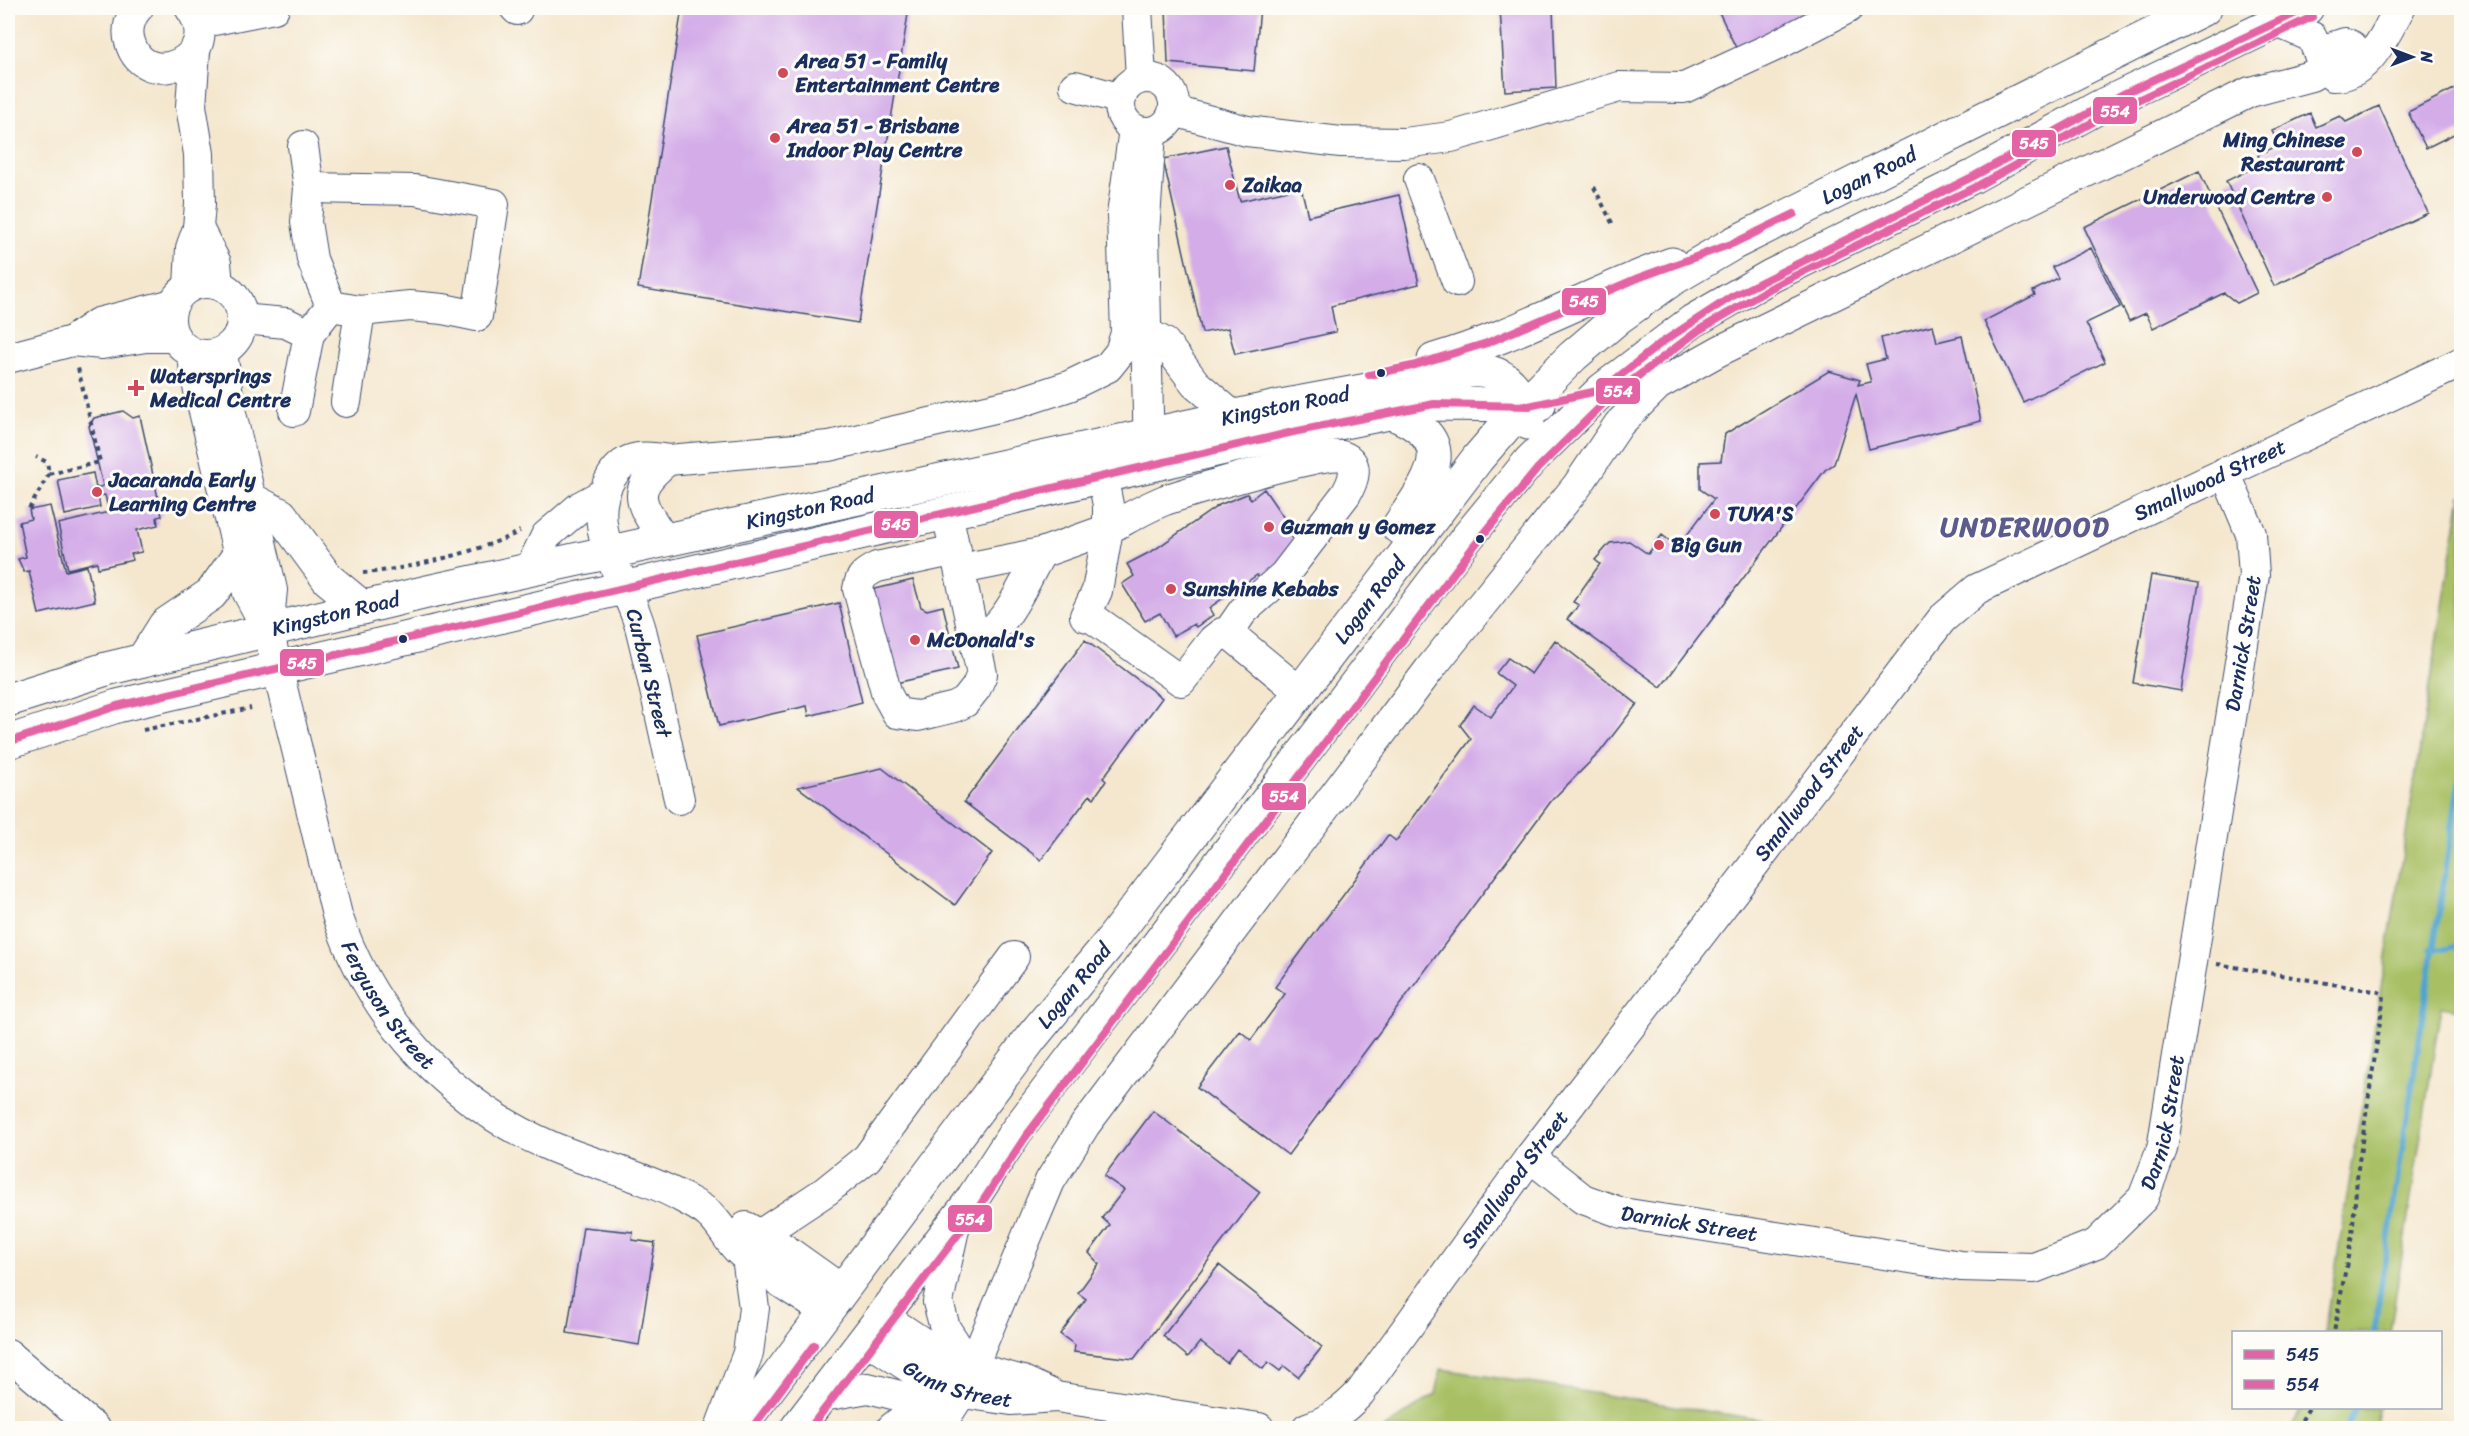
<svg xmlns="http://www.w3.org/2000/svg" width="2469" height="1436" font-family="Sriracha,sans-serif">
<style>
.green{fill:#a8bf64;stroke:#627761;stroke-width:1.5}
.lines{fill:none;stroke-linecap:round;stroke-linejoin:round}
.stream{stroke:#50a4cc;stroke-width:6}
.building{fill:#d3ace8}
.minor-casing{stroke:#3c4b6f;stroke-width:32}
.major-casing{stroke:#3c4b6f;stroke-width:35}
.path{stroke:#3c4b6f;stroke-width:4;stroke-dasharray:4.5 4.5;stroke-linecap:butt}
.minor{stroke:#fff;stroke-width:30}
.major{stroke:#fff;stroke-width:33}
.bus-1-casing{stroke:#fdfcf7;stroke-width:12}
.bus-2-casing{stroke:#fdfcf7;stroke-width:12}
.bus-1{stroke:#e463a4;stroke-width:8}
.bus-2{stroke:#e463a4;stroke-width:8}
.poi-dot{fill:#d1495b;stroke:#fdfcf7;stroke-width:2}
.bus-dot{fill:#1b2f5e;stroke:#fdfcf7;stroke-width:2}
.labels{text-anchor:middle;stroke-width:6;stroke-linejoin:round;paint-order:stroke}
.poi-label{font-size:21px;font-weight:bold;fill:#1b2f5e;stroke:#fdfcf7;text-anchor:start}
.street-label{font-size:21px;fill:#1b2f5e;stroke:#fdfcf7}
.district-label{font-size:27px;font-weight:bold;letter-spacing:1.5px;fill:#5b5b8e;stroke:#fdfcf7}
.line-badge{stroke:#fdfcf7;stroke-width:2}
.badge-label{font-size:16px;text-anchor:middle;font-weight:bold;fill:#fff}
</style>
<rect width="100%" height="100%" fill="#fdfcf7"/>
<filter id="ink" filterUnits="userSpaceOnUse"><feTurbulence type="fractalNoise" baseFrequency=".0167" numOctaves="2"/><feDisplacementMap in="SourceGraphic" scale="12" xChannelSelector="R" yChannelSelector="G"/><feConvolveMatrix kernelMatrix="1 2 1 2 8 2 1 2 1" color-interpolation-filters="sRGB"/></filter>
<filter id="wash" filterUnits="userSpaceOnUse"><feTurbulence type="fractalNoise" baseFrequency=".008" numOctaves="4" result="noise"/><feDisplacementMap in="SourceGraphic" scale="24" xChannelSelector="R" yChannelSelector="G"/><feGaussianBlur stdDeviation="1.35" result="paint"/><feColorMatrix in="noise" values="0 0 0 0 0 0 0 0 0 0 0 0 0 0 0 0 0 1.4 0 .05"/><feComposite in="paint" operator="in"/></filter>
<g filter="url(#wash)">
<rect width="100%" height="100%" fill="#f4e7ce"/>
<path class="green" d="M2461,495V1010L2441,1007L2390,1332H2325Z
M1441,1369L1813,1428H1384L1436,1394Z
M2301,1408H2378L2375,1428H2291Z"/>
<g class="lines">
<path class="stream" d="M2431,949H2446L2462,944
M2374,1332L2462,763
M2346,1428L2355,1408"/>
</g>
<g id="blocks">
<path class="building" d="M682,8H909L858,323L638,288Z
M1166,8H1260L1254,71L1168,63Z
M1500,8H1553L1556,88L1505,91Z
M1717,8H1830L1738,52Z
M2462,85V130L2426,148L2408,112Z
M2379,106L2428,213L2274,286L2226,181L2262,164L2258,155L2279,145L2272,131L2310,113L2316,127L2340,116L2346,122Z
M1226,146L1240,201L1301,187L1308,216L1399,195L1419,284L1331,306L1336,332L1235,354L1228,328L1202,333L1163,159Z
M2199,171L2257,293L2237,303L2224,293L2153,328L2146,313L2129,321L2084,227Z
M2091,248L2120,307L2086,323L2105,362L2023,402L1984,321L2035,295L2033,291L2058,278L2052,267Z
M1933,325L1937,342L1962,336L1981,421L1869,449L1856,394L1834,464L1825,470L1661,687L1567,619L1579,605L1573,602L1600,564L1595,560L1610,543L1629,541L1648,554L1662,535L1678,547L1714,499L1700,489V462L1721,461L1725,434L1829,371L1860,380L1858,385L1871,382L1866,364L1886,359L1881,338Z
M123,411L133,418L140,416L162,516L157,517L158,525L137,530L142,552L131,554L133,560L98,568L97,562L68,569L58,524L109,512L105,495L98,496L100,507L65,515L58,480L93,473L96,488L103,486L89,426L94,418Z
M1264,489L1286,521L1283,523L1297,545L1265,587L1257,575L1209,608L1213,615L1196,627L1194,624L1173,636L1160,613L1145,621L1122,584L1134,576L1127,564L1154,550L1219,505L1247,494L1251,499Z
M50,506L66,571L87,566L95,601L39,614L29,571L24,572L18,559L26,557L19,522L31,519L29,510Z
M2151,575L2199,583L2181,691L2133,683Z
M913,580L921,607L927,610L943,606L958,669L891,684L867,591Z
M839,603L862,702L809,716L807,706L719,726L697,635Z
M1085,640L1162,698L1103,778L1106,781L1094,798L1090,795L1041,860L964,802Z
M1555,640L1637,704L1600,752L1552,800L1288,1155L1197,1087L1240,1031L1251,1040L1285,994L1275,987L1388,835L1396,841L1471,739L1460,725L1474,705L1491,717L1513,686L1496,673L1508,658L1531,674Z
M882,768L992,853L955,905L798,787Z
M1153,1111L1260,1192L1134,1359L1074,1352L1075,1345L1060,1334L1086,1299L1078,1293L1099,1264L1089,1253L1110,1225L1102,1218L1124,1190L1104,1176Z
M583,1227L633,1232L632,1240L655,1243L639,1345L567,1333Z
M1219,1265L1322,1347L1298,1377L1284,1366L1280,1371L1268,1362L1263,1369L1237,1349L1227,1363L1200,1342L1188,1357L1163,1336Z"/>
</g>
</g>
<g filter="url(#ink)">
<use href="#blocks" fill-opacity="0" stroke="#3c4b6f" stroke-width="1.5"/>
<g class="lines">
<g class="minor-casing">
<g id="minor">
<path d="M138,8C130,16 126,30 130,42C145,95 227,57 190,8"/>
<path d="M515,8L517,10"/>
<path d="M1137,8L1141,78"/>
<path d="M2277,22L2312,37L2320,57"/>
<path d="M199,23L274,8"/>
<path d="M2365,62L2352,46L2345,43L2327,49L2320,57L2324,68L2333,76C2368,77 2385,34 2400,8"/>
<circle cx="1147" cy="105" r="27"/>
<path d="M1075,86L1121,99"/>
<path d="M1174,111L1247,131L1341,142L1404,143L1451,137L1619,87L1684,88L1775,46L1848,8"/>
<path d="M303,146L309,188L306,222L312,259L331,306L309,334"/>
<path d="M1419,179L1457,282"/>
<path d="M309,188L415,190L494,204L477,316L443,309L410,306L360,311L331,306"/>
<path d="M198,228L216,263L218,285"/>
<circle cx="206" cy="319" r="36"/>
<path d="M189,287L191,248L198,228L200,204L199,154L191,106L195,51"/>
<path d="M242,319L286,323L309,334L294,411"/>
<path d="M1145,332L1165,343L1195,383L1233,416"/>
<path d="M72,341L98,323L173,304"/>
<path d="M222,352L230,409L272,590L268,630"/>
<path id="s1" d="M193,353L195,374L248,593L268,630L337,915C372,1019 450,1103 550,1146C594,1165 643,1175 685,1199C694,1204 705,1209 712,1217C722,1227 729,1242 740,1252C766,1275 798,1293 826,1312"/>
<path d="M8,358L72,341L102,344L146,337H175"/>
<path d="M346,402L360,311"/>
<path d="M1149,459L1144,233L1151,133"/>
<path d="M947,513L982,674L976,688L965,702L955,707L918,716L897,713L887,695L858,589C860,576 865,573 877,567L956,550"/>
<path d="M664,539C639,502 629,491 668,460"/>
<path d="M530,569L546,536L581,506L603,494"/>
<path d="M961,569L1041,553L1108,529V505L1102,475"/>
<path d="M1227,634L1243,611L1284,575L1346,494C1353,482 1361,462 1342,456C1327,450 1189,492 1165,500C1145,508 1127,519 1108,529L1097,591L1085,616L1094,619L1181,681L1213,640L1222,633L1231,635L1300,692"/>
<path d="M975,642C1008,627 1023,583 1041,553"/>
<path d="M679,799C666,742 655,686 641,630C628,580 580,527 612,476C626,454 646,456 668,460L829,446L1017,403L1069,386L1108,367L1120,352L1126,333L1122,215L1134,129"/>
<path id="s2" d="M1530,1157L1583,1199L1622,1213L1961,1266L2034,1268L2096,1244L2143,1198L2162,1149L2254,575L2251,534L2225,472"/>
<path d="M956,1220L938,1302L945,1328L971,1368"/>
<path d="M746,1227L783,1248L842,1290"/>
<path d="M884,1317L952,1362L1023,1381L1051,1394"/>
<path id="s3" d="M866,1339L928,1380L970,1394L1011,1400L1056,1397L1259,1428"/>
<path d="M8,1354L94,1428"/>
<path d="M823,1396L868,1388L925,1402"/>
<path d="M720,1428L748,1353L754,1308L747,1257L761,1234L826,1191L867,1158L1014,957"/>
<path d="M892,1428L937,1392"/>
<path d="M934,1428L947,1415L962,1392L1050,1181L1085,1125L1429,670L1577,486L1619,424L1658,385L1719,351L2250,92L2311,76L2324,68"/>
<path id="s4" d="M1307,1428C1329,1421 1344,1410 1360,1393L1530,1157L1942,619L1977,589L2462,362"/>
</g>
</g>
<g class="major-casing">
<g id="major">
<path d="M1434,360C1517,336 1591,293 1672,264"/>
<path d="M1389,412C1464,440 1430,480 1398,527"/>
<path d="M252,500L281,515L328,579L363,608"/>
<path d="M143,660L165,625L211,594L239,555"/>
<path id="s5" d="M8,700L106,669L427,592L1281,406L1470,371C1506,368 1521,390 1528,423"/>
<path d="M8,742L117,706L1293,432L1434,404L1539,405"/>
<path id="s6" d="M739,1428L1031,1038L1107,946L1478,458L1523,406L1573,356L1619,317L1671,280L1734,243L2205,8"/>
<path d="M797,1428L971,1201L1015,1133L1466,539L1530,461L1602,390L1693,321L1771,276L1974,176L2099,107L2307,8"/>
</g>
</g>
<path class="path" d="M1594,187L1613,225
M8,445L13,447
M49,474L100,462L78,368
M29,509L49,474L47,462L36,457
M363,573C404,570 484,551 520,531
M143,730L251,708
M2217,964L2379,992L2384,996L2358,1168L2352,1235L2334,1332
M2297,1428L2309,1408"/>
<use href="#minor" class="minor"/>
<use href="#major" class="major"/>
<g class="bus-1-casing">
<path id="bus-1" d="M1369,375L1412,366L1487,343L1638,278L1734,243L1794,214
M8,742L117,706L1293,432L1434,404L1529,406L1602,390L1661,343L1731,297L1974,176L2125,93L2307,8"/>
</g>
<g class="bus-2-casing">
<path id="bus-2" d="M752,1428L814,1345
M810,1428L979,1207L1024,1139L1474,546L1538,468L1609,398L1699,330L1776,285L1979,185L2104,116L2312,17"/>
</g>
<use href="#bus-1" class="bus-1"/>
<use href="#bus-2" class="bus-2"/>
</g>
</g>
<g class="poi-dot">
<circle cx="783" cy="73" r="6"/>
<circle cx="775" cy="138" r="6"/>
<circle cx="2357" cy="152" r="6"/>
<circle cx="1230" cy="185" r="6"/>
<circle cx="2327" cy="197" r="6"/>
<path d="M133 379h6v6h6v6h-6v6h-6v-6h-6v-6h6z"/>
<circle cx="97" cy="492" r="6"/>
<circle cx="1715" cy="514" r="6"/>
<circle cx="1269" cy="527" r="6"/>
<circle cx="1659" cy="545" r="6"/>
<circle cx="1171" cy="589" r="6"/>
<circle cx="915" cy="640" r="6"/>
</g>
<g class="bus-dot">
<circle cx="1381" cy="373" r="5"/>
<circle cx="1480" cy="539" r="5"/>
<circle cx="403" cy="639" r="5"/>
</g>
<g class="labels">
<g class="poi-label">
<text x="795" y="68">Area 51 - Family<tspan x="795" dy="24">Entertainment Centre</tspan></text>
<text x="787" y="133">Area 51 - Brisbane<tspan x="787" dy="24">Indoor Play Centre</tspan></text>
<text x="2345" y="147" text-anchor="end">Ming Chinese<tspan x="2345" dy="24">Restaurant</tspan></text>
<text x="1242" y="192">Zaikaa</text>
<text x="2315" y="204" text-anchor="end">Underwood Centre</text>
<text x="150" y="383">Watersprings<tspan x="150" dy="24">Medical Centre</tspan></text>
<text x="109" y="487">Jacaranda Early<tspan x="109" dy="24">Learning Centre</tspan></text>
<text x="1727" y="521">TUYA'S</text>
<text x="1281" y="534">Guzman y Gomez</text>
<text x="1671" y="552">Big Gun</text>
<text x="1183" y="596">Sunshine Kebabs</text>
<text x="927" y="647">McDonald's</text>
</g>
<g class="street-label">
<text dy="7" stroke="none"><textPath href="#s6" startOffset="1707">Logan Road</textPath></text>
<text dy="7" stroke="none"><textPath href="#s5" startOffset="1311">Kingston Road</textPath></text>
<text dy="7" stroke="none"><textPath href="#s4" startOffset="1336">Smallwood Street</textPath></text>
<text dy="7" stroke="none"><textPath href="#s5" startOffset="825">Kingston Road</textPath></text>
<text dy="7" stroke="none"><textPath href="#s6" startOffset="1041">Logan Road</textPath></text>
<text dy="7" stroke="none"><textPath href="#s5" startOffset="339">Kingston Road</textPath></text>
<text dy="7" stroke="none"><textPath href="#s2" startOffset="1222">Darnick Street</textPath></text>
<text transform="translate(649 673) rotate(76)" y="7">Curban Street</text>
<text dy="7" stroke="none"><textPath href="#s4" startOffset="814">Smallwood Street</textPath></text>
<text dy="7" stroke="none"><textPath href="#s6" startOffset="555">Logan Road</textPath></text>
<text dy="7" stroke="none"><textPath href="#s1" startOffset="686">Ferguson Street</textPath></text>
<text dy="7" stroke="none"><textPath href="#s2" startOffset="736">Darnick Street</textPath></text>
<text dy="7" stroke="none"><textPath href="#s4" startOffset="328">Smallwood Street</textPath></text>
<text dy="7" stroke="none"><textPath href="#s2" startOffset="177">Darnick Street</textPath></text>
<text dy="7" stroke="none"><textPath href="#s3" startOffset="104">Gunn Street</textPath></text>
</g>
<g class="district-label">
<text x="2025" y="536">UNDERWOOD</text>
</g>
</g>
<g class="line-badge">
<rect x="2092" y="96" width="46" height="29" rx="6" fill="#e463a4"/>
<rect x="2011" y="129" width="46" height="29" rx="6" fill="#e463a4"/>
<rect x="1561" y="287" width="46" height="29" rx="6" fill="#e463a4"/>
<rect x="1595" y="377" width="46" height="28" rx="6" fill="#e463a4"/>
<rect x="873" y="510" width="46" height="29" rx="6" fill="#e463a4"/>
<rect x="279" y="648" width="46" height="29" rx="6" fill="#e463a4"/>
<rect x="1261" y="782" width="46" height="29" rx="6" fill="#e463a4"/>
<rect x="947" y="1204" width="46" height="29" rx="6" fill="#e463a4"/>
</g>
<g class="badge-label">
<text x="2115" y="117">554</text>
<text x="2034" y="149">545</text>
<text x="1584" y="307">545</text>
<text x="1618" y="397">554</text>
<text x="896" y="530">545</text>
<text x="302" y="669">545</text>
<text x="1284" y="802">554</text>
<text x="970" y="1225">554</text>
</g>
<rect width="2469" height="1436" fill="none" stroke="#fdfcf7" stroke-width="30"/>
<rect x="2232" y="1331" width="210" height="78" fill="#fdfcf7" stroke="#a3aaba" stroke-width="1.5"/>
<rect x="2244" y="1350" width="30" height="9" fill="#e463a4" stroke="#a3aaba" stroke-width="1.5"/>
<text x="2286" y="1361" font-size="18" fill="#1b2f5e">545</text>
<rect x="2244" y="1380" width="30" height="9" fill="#e463a4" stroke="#a3aaba" stroke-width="1.5"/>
<text x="2286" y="1391" font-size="18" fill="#1b2f5e">554</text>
<g transform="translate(2412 57) rotate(90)" stroke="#fdfcf7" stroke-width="4.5" paint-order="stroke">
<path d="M0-4.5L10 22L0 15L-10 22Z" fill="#1b2f5e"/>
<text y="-9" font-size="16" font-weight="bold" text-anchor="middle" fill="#1b2f5e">N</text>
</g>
</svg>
